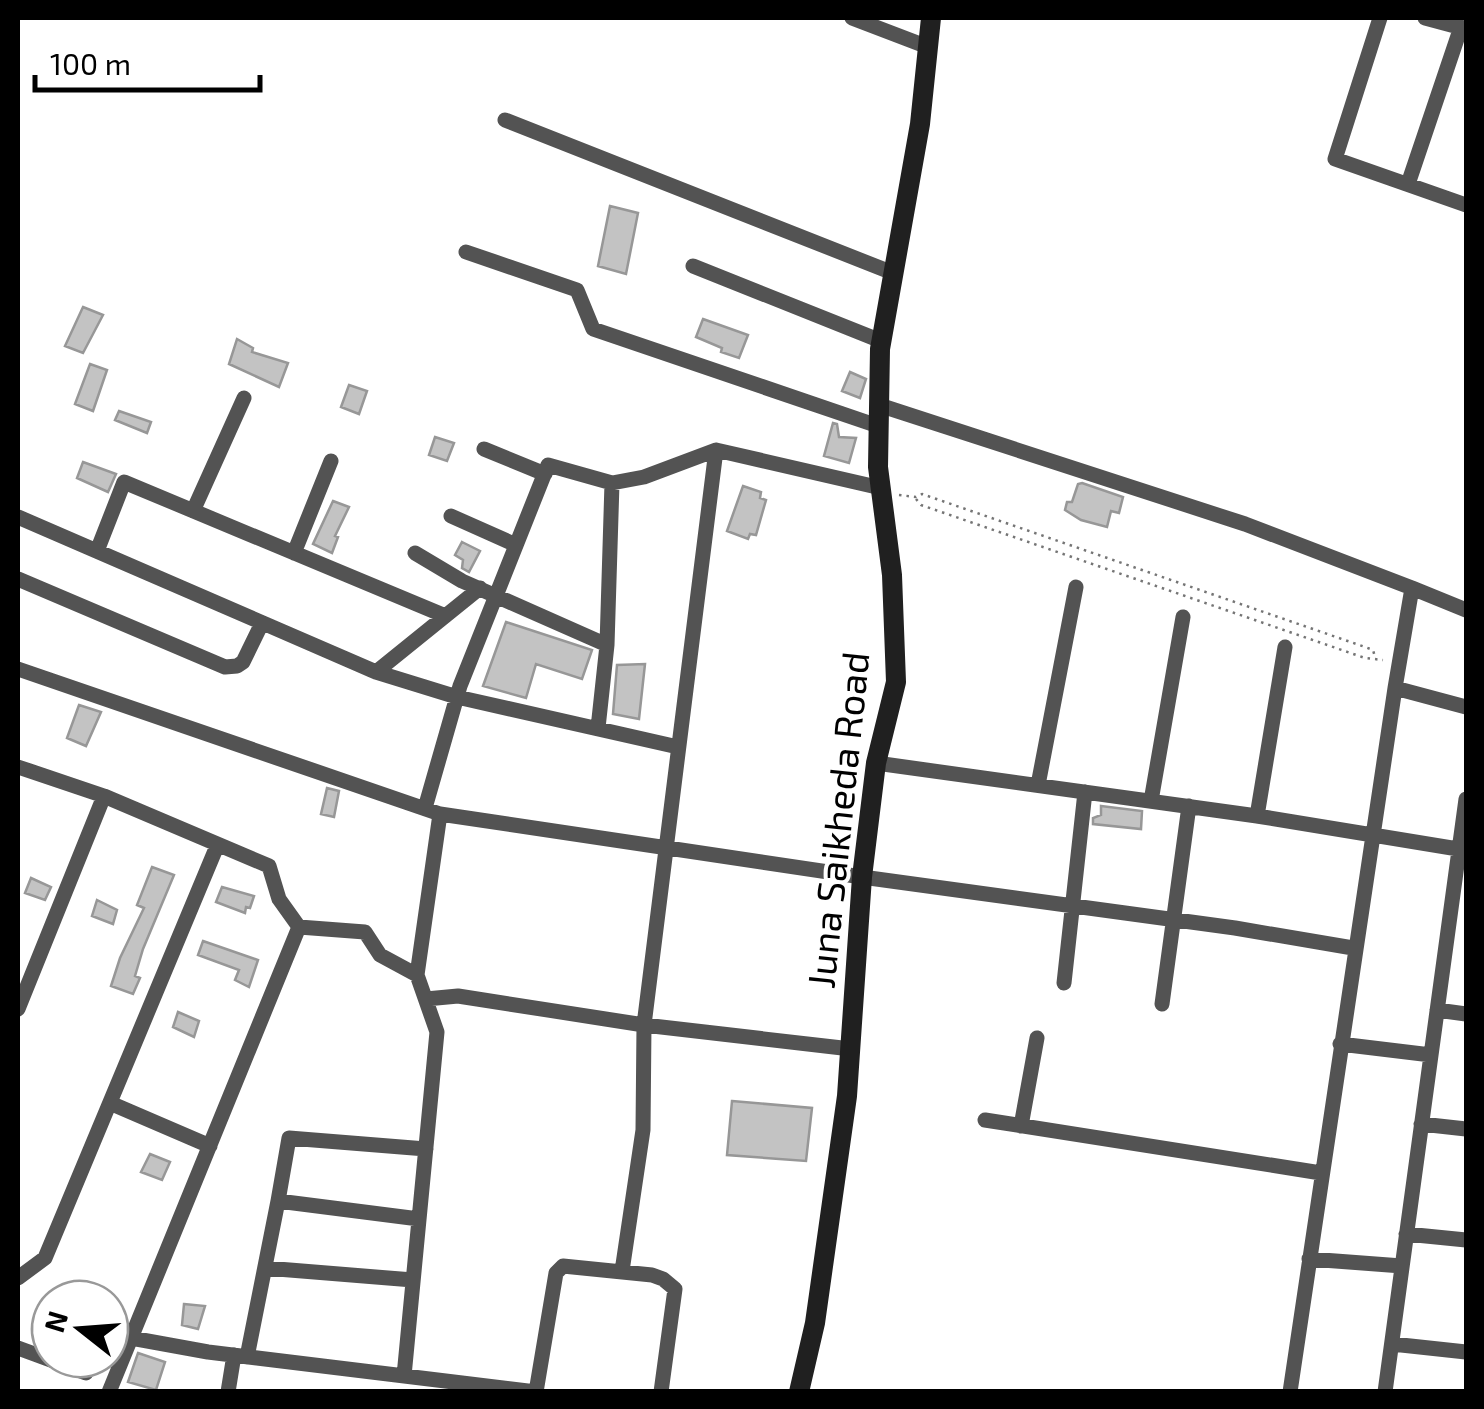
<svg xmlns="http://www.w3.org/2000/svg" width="1484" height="1409" font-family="'Exo 2',sans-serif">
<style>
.building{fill:#c3c3c3;stroke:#979797;stroke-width:2.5}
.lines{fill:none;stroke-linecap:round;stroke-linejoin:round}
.path{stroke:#757575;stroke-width:2.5;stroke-dasharray:2.5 5;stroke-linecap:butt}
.street{stroke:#535353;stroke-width:15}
.secondary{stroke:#202020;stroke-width:20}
.labels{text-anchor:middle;stroke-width:8;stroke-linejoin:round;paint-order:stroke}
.street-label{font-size:38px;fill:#000;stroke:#fff}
</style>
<rect width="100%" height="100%" fill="#fff"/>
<path class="building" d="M610,206L638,213L626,274L598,266Z
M83,307L103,315L83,353L65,346Z
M703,319L748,335L739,358L721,352L722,348L696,337Z
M237,339L253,348L252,352L288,363L279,387L229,364Z
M90,364L107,370L93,411L75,404Z
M850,372L866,379L860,398L842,391Z
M349,385L367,391L359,414L341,407Z
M119,411L151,422L147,433L115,420Z
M833,423L837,424L839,437L856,438L849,463L824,456Z
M435,437L454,443L447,461L429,455Z
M83,462L116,474L108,492L77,478Z
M1082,483L1123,497L1119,513L1111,511L1107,527L1081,520L1065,510L1067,502H1072L1078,484Z
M743,486L761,492L760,498L766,500L756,535L750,534L748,539L727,531Z
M333,501L349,507L335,536L338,537L332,553L313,544Z
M462,542L480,551L469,572L462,568L463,560L455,555Z
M506,622L592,650L582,679L536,664L526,698L483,686Z
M645,664L639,719L613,714L617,665Z
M79,705L101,712L86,746L67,738Z
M327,788L339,791L334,817L321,814Z
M1101,806L1142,811L1141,829L1093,824V818L1101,815Z
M152,867L174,875L143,949L135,976L140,978L133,994L111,986L120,958L144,908L137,905Z
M31,878L51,887L45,900L25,893Z
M222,887L254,896L250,908L246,907L245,913L216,902Z
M97,900L117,910L113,924L92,916Z
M203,941L258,960L249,987L235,980L239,970L198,955Z
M178,1012L199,1021L194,1037L173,1027Z
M732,1101L812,1108L806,1161L727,1155Z
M150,1154L170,1162L162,1180L141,1172Z
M184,1304L205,1306L198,1329L182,1325Z
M138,1353L165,1362L156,1390L128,1382Z"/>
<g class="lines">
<path class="path" d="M899,495L916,497L922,494L1365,647L1373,650L1375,657
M916,499L921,505L1365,658L1383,660"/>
<path class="street" d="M852,18L928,47
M1380,18L1335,159L1466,205
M1425,18L1466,29
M505,120L893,273
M1408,184L1461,27
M466,252L577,290L593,329L878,426
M693,266L881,341
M879,405L1245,524L1412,588L1395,688
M484,449L545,474
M193,511L244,398
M451,516L516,545
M18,517L376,672L457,697L678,747
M97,551L124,482L443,615
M294,553L331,461
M415,553L462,581L607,645
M18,579L225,667L237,666L243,662L262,623
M1412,588L1466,610
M18,669L440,814L417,975L437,1032L404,1376
M376,672L480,588
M598,728L607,645L612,483
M876,763L1257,816L1458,849
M18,767L104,796
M1038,785L1076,587
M1151,801L1183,617
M425,808L460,686L548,465L612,483L644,477L716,450L881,488
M440,814L862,877L1235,928L1353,948
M1257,816L1285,647
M299,927L365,932L380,955L417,975
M1064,983L1085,792
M426,999L458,996L644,1025L716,450
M1162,1004L1189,806
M18,1009L104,796L269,866L279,899L299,927L109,1392
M1437,1010L1466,1014
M1340,1044L1431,1055
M110,1103L210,1146
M985,1120L1321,1173
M1421,1124L1466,1129
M1021,1126L1037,1038
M278,1201L289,1138L426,1149
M1406,1234L1466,1240
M1309,1259L1402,1266
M265,1268L413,1280
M622,1271L643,1130L644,1025L851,1049
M18,1278L45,1258L217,846
M131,1338L208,1352L536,1392L556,1273L563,1266L652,1275L663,1279L675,1289L661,1392
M1392,1344L1466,1352
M18,1348L86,1373
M247,1357L278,1201L419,1219
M228,1392L234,1355
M1290,1392L1395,688L1466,707
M1385,1392L1466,799"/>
<path class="secondary" d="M799,1392L815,1323L847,1096L862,877L876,763L896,682L892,575L878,467L880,349L920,124L931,18"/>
</g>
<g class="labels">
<g class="street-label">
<text transform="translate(839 820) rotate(-84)" y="13">Juna Saikheda Road</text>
</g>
</g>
<rect width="1484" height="1409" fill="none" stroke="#000000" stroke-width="40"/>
<g transform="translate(80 1329) rotate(287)"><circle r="48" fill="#ffffff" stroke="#999999" stroke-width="2.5"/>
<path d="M0-8L18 38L0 25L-18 38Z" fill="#000000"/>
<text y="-15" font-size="28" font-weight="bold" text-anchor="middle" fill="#000000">N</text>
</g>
<path d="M35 75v15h225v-15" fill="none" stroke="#000000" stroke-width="5"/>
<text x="50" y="75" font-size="30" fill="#000000" stroke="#ffffff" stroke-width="8" paint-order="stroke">100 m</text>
</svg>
